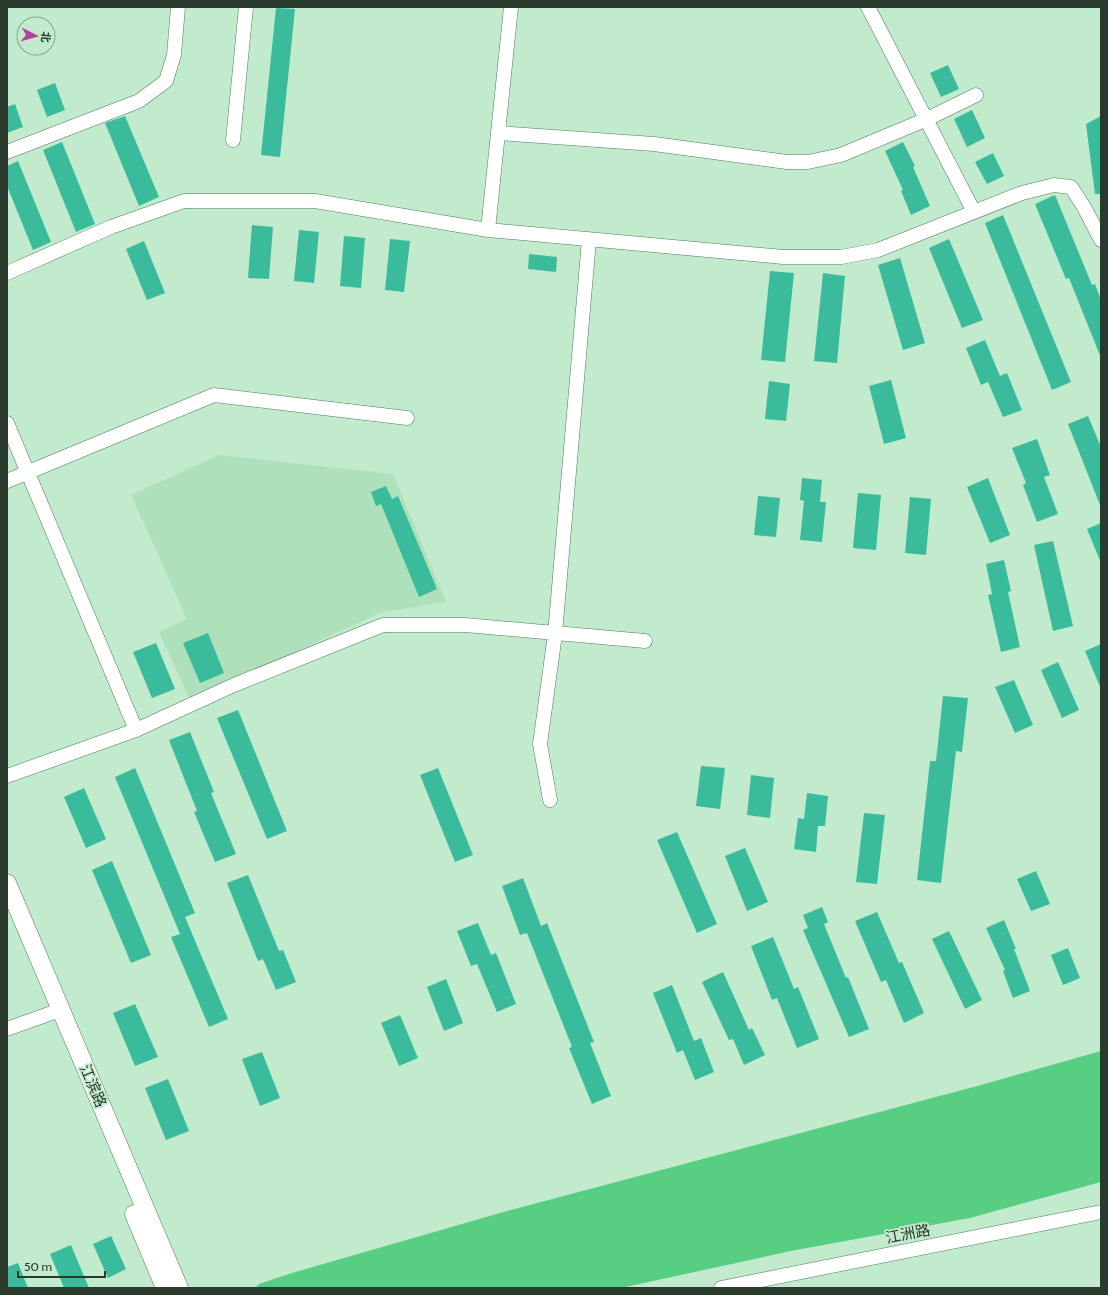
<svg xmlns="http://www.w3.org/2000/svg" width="1108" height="1295" font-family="Cabin,'Noto Sans SC',sans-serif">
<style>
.built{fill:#afe0bc}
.water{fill:#58ce83}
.building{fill:#3abc9c}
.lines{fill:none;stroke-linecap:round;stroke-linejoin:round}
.minor-casing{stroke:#52795d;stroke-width:15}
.major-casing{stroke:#52795d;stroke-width:19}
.minor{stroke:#fff;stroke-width:14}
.major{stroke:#fff;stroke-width:18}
.labels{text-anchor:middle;stroke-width:3.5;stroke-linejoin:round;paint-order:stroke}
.street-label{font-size:15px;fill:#293a2d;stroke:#c1ebcc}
</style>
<rect width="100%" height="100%" fill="#c1ebcc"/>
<path class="built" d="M219,455L393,474L446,602L380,613L190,700L159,632L187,619L131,495Z"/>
<path class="water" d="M1101,1051V1182L970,1218L791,1251L621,1288H255L259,1284L292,1273L500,1213L981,1085Z"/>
<path class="building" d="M276,8L295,9L280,157L261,155Z
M948,65L959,89L941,97L930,73Z
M55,83L65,110L47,117L37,90Z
M15,104L23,127L7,133V107Z
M972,110L985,138L967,147L954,119Z
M125,116L159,197L139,206L105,123Z
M1101,116V194H1095L1086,124Z
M62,142L95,224L76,232L43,150Z
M903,142L915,166L913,167L930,206L911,215L901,191L903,190L885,151Z
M993,153L1004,176L987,184L975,162Z
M18,161L51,242L33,250L7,186V166Z
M1055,195L1092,285L1095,284L1101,300V358L1069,278L1066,279L1035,204Z
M1003,215L1071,382L1052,390L985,223Z
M252,225L273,227L269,279L248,278Z
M299,230L319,232L314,283L294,281Z
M344,236L365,238L361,288L340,286Z
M390,239L410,241L404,292L385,290Z
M949,239L983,320L962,328L929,248Z
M144,241L165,293L147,300L126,249Z
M529,254L557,257L556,272L528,269Z
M900,258L925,343L903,350L878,265Z
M770,271L794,273L785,362L761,360Z
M823,273L845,276L837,363L814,361Z
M985,340L1000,376L1007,373L1022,410L1003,417L988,382L981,385L966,348Z
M891,380L906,438L884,444L869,386Z
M769,381L790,384L786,421L765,419Z
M1088,416L1101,447L1100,505L1068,424Z
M1037,439L1050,475L1044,477L1058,514L1037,522L1023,485L1026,483L1012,448Z
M802,478L822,480L820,502H826L822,542L800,540L804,501L800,500Z
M988,478L1010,535L990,543L967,487Z
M386,486L392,499L398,496L437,589L419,597L381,504L376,506L371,492Z
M858,493L881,495L876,550L853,548Z
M758,496L780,498L776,537L754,535Z
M910,497L931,499L926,555L905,553Z
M1101,523V563L1087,529Z
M1053,541L1073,626L1053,631L1034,545Z
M1004,560L1011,591L1008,592L1020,647L1001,652L988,595L992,594L986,564Z
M208,633L224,673L200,683L183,643Z
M156,643L175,689L152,698L133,652Z
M1101,644V689L1085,651Z
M1058,662L1079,710L1062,718L1041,670Z
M1014,680L1033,725L1015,733L995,687Z
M943,696L968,698L962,752L956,751L941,883L917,880L930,761H936Z
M238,710L287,831L267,839L217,718Z
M190,732L214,792L211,793L236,854L215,862L194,812L197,811L169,740Z
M701,766L725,768L720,809L696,806Z
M135,768L195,913L185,917L228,1019L209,1027L171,937L180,934L115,777Z
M438,768L473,855L455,862L420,775Z
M751,775L774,778L770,818L747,815Z
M84,788L106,839L86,848L64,797Z
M807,793L828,796L825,826H818L816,852L794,849L798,818L804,819Z
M864,813L885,815L877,884L856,882Z
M677,832L717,924L697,933L657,840Z
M745,848L768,902L747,911L725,856Z
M112,861L151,955L131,963L92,870Z
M1036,871L1050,904L1031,911L1017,879Z
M248,875L279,951L283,950L296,982L276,990L263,959L258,961L227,883Z
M523,878L541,926L547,923L594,1042L590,1043L611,1096L592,1104L569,1048L572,1047L527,933L520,935L502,886Z
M822,907L828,922L824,924L846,978L848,977L869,1029L849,1037L803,930L808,928L803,915Z
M877,912L899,963L902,962L924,1013L904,1023L886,980L881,982L855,921Z
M1004,920L1016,949H1014L1030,991L1013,998L1003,971L1005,970L986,928Z
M478,923L491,955L496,953L516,1004L497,1012L477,964L471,966L457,931Z
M949,931L982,1000L965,1009L932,939Z
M773,937L794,989L798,987L819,1039L797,1048L777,998L772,1000L751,946Z
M1068,948L1080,978L1063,985L1051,955Z
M723,972L749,1030L752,1028L765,1055L744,1065L733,1039L729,1040L702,982Z
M446,979L463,1023L444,1031L427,987Z
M672,985L694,1041L701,1038L714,1072L695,1080L683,1050L677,1053L653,993Z
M135,1004L158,1057L135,1066L113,1013Z
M400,1015L418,1058L399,1066L381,1023Z
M262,1052L280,1098L260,1106L242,1059Z
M168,1079L189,1131L166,1140L145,1088Z
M111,1236L126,1269L108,1278L93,1244Z
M71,1245L89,1288H64L50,1254Z
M18,1263L28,1288H7V1267Z"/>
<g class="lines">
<g class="minor-casing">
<path id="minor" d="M868,7L974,212
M498,133L511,7
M233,140L246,7
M7,152L139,101L166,81L174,55L178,7
M488,230L498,133L654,144L787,162H808L841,155L927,119L976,95
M7,273L111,227L184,201H315L488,230L783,257H841L878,250L1022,193L1054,185L1071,187L1084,207L1101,240
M7,423L136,730
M7,481L214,395L407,418
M7,776L136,730L234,685L383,625H465L645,641
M550,800L540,744L555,634L589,240
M7,1029L60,1010
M721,1288L1101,1212"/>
</g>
<g class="major-casing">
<path id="major" d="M7,883L179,1288
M134,1214L165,1288"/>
</g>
<use href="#minor" class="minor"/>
<use href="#major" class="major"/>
</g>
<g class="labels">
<g class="street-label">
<text transform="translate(93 1086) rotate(67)" y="5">江滨路</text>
<text transform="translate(908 1234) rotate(-11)" y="5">江洲路</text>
</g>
</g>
<rect width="1108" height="1295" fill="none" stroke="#293a2d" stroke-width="16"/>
<g transform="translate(36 36) rotate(96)"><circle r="19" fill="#c1ebcc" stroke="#84a48c"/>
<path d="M0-3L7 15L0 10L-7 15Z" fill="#af42a1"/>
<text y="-6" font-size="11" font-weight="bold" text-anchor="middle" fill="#293a2d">北</text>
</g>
<path d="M18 1271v6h87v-6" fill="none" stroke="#293a2d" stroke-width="2"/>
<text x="24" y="1271" font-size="12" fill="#293a2d" stroke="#c1ebcc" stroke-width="3" paint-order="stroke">50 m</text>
</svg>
